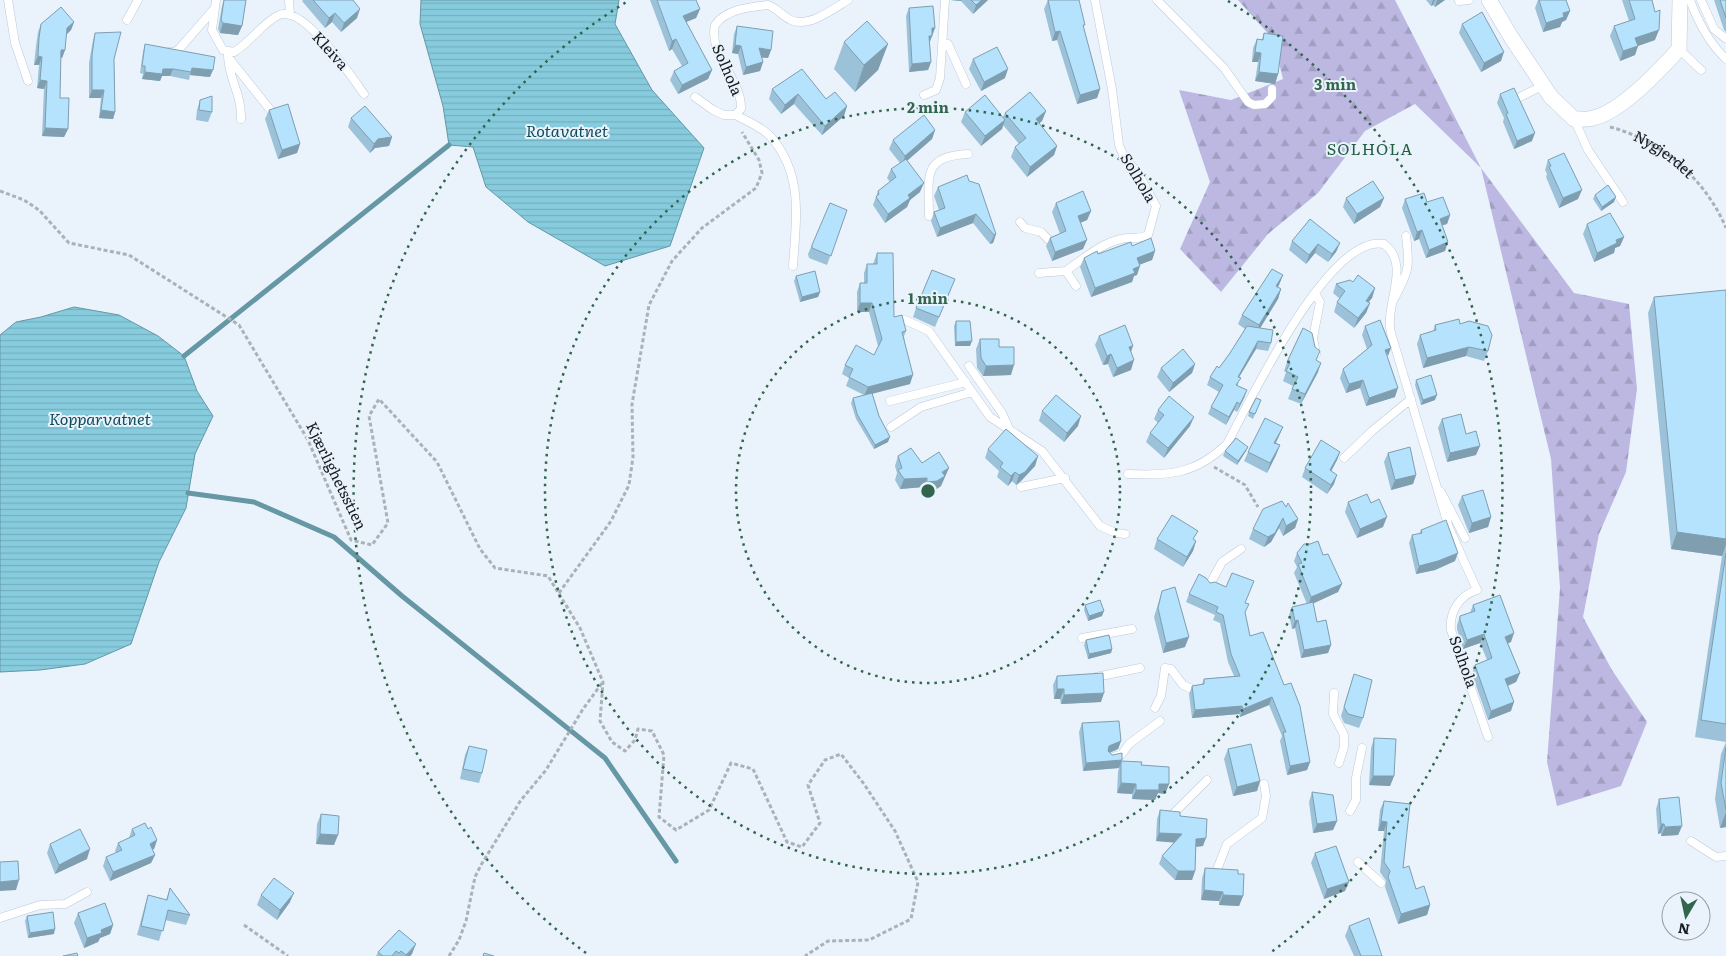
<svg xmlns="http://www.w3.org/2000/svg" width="1726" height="956" font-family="Literata,serif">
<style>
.forest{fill:url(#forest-firs)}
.water{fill:url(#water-rules);stroke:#6597a5}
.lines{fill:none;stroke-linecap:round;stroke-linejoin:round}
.stream{stroke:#6597a5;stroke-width:5}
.service-casing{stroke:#bbc9d8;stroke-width:9}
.minor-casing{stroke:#bbc9d8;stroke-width:16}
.path{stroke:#aab1b9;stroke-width:3;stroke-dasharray:4 2.5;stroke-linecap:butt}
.service{stroke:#fff;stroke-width:8}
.minor{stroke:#fff;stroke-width:15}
.wall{fill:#9cc2d9}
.shaded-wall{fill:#7f9eb0}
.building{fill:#b5e2fc;stroke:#7f9eb0}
.ring{fill:none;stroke:#31664c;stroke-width:2.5;stroke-dasharray:2.5 5}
.labels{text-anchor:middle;stroke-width:4;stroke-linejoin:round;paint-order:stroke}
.street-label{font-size:15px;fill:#171c21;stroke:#eaf3fc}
.water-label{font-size:16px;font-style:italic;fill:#104c59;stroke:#eaf3fc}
.neighbourhood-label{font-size:16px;letter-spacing:1px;fill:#205f42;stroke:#eaf3fc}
.centre{fill:#31664c;stroke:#eaf3fc;stroke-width:2.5}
.ring-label{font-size:15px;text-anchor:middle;font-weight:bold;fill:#31664c;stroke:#eaf3fc;stroke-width:4;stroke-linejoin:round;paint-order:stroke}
</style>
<defs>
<pattern id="forest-firs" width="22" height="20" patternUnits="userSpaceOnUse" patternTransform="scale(1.25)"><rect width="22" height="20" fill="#bcb8e2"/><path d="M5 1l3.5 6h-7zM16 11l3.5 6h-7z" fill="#a19ec2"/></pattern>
<pattern id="water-rules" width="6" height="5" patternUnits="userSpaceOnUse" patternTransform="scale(1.25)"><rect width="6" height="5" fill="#87ccde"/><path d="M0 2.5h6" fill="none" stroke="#74afbe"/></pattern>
</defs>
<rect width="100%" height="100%" fill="#eaf3fc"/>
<path class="forest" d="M1238,0H1395L1481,168L1574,293L1629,304L1637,389L1626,472L1599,534L1583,617L1612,670L1647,722L1621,786L1557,806L1547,762L1560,588L1551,459L1481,168L1415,104L1365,131L1318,193L1268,234L1221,292L1180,249L1210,182L1179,90L1231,100L1283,79L1273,39Z"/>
<path class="water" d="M421,0H619L615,24L652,90L704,148L670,246L605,266L528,222L486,187L473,147L449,145L443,106L420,24Z
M74,307L119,315L158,336L184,356L197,391L213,416L195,454L186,508L159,562L131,644L85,664L40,670L0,672V335L16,322L41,317Z"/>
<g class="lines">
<path class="stream" d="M184,356L449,145
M188,493L254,502L334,537L402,596L605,758L676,861"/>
<g class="service-casing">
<path id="service" d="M8,0L15,43L28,81
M216,0L212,30L223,50L234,52C251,42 262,23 279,15C303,4 352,77 364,94
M289,0L290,15
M1157,0L1224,68L1248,102L1254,105L1265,104L1272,97V89
M1690,0C1698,22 1709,43 1726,59
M1701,0L1714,29L1725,38
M1459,1L1469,0
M127,20L138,0
M943,43L948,44L966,84
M1679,49L1701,70
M169,52H175L180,48L214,9
M228,55C228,78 242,94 241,119
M228,57L272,112
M924,95L936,90L940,78L945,0
M695,97L713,110L724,115H735L741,109C742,79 708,55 715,25C726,9 750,7 768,5C777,8 782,16 791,20C809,28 833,9 848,0
M1518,98L1544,85
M735,115C747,121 762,127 771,137C804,175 796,220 793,266
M1574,119L1588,150L1623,202
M929,216C929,178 921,156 968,154
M1020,222L1025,228L1041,232L1049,240
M1066,271C1083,259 1100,244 1121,239C1131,236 1135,241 1148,235L1156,206L1138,173L1124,157L1119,145L1112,89L1095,0
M1039,273L1066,271L1076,286
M1315,293L1320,302L1313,338L1316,354
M1394,299C1409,271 1410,267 1406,236
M905,320L929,331L990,417L1042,451L1100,526L1116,533L1125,534
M969,366L1002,413L1010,431
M890,401L966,382
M891,427L921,407L972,392
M1344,458L1372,431L1411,399
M1128,474C1169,476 1196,474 1227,444C1250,401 1329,233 1384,244C1412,265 1384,305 1391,333L1449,528L1477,590C1460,595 1449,612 1451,630L1488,737
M1021,487L1065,478
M1441,492L1465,538
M1209,586L1222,562L1241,549
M1082,638L1132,629
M1096,677L1140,668
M1334,693L1333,714L1344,735V747L1339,763
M1155,708L1161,696L1165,668L1171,669L1183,685L1192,689
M1113,757L1122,754L1129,744L1160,721
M1350,811L1356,800V778L1362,748
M1172,815L1207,780
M1691,841L1716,857L1726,856
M1358,862L1381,883
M1216,872L1227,844L1262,818L1266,796L1264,784
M0,918L40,905L65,904L87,892"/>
</g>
<g class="minor-casing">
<path id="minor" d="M1489,0L1511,37L1551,97L1574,119C1580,119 1588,120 1593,118C1621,112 1660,70 1679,49L1680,0"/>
</g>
<g class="path">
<path id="s1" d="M1610,127C1661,140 1706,180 1726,228"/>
<path d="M0,191L24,200L39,210L69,243L129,255L239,325L308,440L351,540L372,545L388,523L369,416L379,399L437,462L480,549L495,568L548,576L580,628L603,682L600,721L612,742L625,751L635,740L638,729L652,731L664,755L659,817L676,830L709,810L731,763L753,769L787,842L802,847L820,823L808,785L825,760L841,754L864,784L895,831L918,882L911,919L869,940L828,941L805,956"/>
<path d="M1214,467L1245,485L1258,507"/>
<path d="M559,593L611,521L629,485L633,457L632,404L649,305L672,261L702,228L756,188L762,173L759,160L742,132"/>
<path d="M244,925L288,956"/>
<path d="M449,956L459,940L466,921L475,877L481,865L521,800L546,770L583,709L602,683"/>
</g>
<use href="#service" class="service"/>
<use href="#minor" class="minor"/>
</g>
<path class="wall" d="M224,0H246L242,26L238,35L220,33L218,29L222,6Z
M303,0H353L357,18L341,32L332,22L325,28L302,1Z
M650,0H696L700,9L696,18L686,22L712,70L708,79L678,94L670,80L674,71L682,66L672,49L669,51Z
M950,0H988L973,14L961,1Z
M1048,0L1084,29L1100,89L1097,98L1077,104L1057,40L1052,41L1044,9Z
M1426,0H1445L1435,7L1433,5L1431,6Z
M1538,0H1566L1570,11L1566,20L1562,22L1560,27L1543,32L1535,8Z
M1622,0H1652L1655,40L1638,46L1635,55L1620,61L1610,36L1614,26L1629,21Z
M1714,0H1726V32L1724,30Z
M909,8L935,28L929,44L931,62L928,70L909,72L906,16Z
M74,22L71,30L66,34L65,50L62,58H60V98L68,129L64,137L42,136L44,89L37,88L39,65H34L36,46L38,32L41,24Z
M1462,24L1501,61L1481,72L1459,33Z
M737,26L771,50L768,58L761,57L763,62L760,71L743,75L738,54L732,53L734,34Z
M95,33L114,59L115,112L113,119L99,118L101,98H89V63L93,40Z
M1264,33L1278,74L1275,84L1255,81L1258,62H1252L1253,48L1257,39H1262Z
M844,42L888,44L878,70L855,92L834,69Z
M145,44L210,77L190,75L189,80L170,76H162L160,81L142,79L143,74L140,73L143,52Z
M973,59L1005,78L981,91L969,69Z
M772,89L826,99L847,106L844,116L822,135L794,104L781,114L769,99Z
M1500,94L1532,141L1514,149L1503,122L1504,118L1497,103Z
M200,100L212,112L208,122L196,120L197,110Z
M269,110L300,144L297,153L278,159L265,119Z
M1046,111L1042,121L1039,123L1057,146L1054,155L1027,177L1011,157L1015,147L1019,144L1003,125L1002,129L981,146L961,122L965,112L1003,117L1005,113Z
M351,118L392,137L389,146L375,148L370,153L348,127Z
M935,130L932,139L907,161L920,192L910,200L907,207L885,223L873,205L878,191L890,182L887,178L891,169L900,163L889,149L893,140Z
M1548,160L1578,199L1559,208L1546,177L1547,174L1545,170Z
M969,181L996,234L993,243L990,244L973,223L937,237L931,221L934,212L939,210L934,196L938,187Z
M1595,195L1614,202L1601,211L1593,199Z
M1346,198H1384L1380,207L1354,224L1343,207Z
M1405,199L1427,202L1450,215L1447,224L1442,225L1445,251L1426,258L1419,239L1414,241L1402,208Z
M1056,203L1091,211L1087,220L1080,223L1083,249L1052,261L1046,246L1050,238L1060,234L1052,212Z
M847,210L827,265L809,258L808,254L812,245Z
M1587,224L1624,237L1620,246L1615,248L1614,253L1594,262L1583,234Z
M1292,241L1340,243L1336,252L1328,262L1315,253L1306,264L1289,250Z
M1132,246L1155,251L1152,260L1139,265L1137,275L1134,276L1132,282L1091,297L1080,267L1084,258L1098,254Z
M877,253L894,317L906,331L904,336L910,384L872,393L879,416L888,442L874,449L856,419L851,403L853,398L864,395L846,386L849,378L842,374L845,365L874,355L878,346L869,312H857V292L860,283H864V273L867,264H873Z
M1283,275L1278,287L1281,289L1278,299L1260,328L1271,343L1268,351L1256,349L1239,377L1238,386L1247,390L1244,398L1237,412L1234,410L1226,425L1208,414L1211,407L1219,392L1207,385L1210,377L1219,368L1230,353L1245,329L1238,324L1242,315Z
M796,276L820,292L818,297L800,302L794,281Z
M1353,282L1375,288L1372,298L1368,302L1370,303L1366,313L1354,328L1334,312L1337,302L1340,299L1333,293L1336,284Z
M951,289L935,327L913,317L916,308Z
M1726,290V827L1720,828L1715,799L1721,754L1726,742L1695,737L1722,556L1671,549L1648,313L1654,297Z
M956,321L970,346H955L954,326Z
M1460,324L1488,351L1484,361L1466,356L1423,368L1417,344L1420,335L1433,331L1435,325Z
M1365,326L1387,356L1395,397L1366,406L1360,388L1346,393L1340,378L1343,369L1367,349L1362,335Z
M1099,336L1131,352V370L1113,377L1108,364L1103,365L1095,345Z
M980,339L999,347L1011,375L983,376L977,368L976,349Z
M1317,361L1318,372L1301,404L1288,399L1293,386L1283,381L1286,372L1284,371L1287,362Z
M1195,364L1192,373L1169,392L1157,377L1161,368Z
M1416,380L1435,400L1421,405L1415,385Z
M1259,405L1253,419L1248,416L1249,412Z
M1158,410L1190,426L1164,458L1146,442L1150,433L1158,423L1154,419Z
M1042,411L1078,426L1064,442L1039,421Z
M1442,419L1466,434L1476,455L1447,462L1438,428Z
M1283,427L1276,443L1280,445L1276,455L1267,473L1244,461L1248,452Z
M1248,447L1246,451L1237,465L1223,456L1225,451Z
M988,449L1038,456L1035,466L1021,481L1016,485L1012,481L1008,486L997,477L999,471L985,458Z
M1340,452L1337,460L1331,471L1334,484L1327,494L1302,477L1305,468Z
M1388,453L1416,475L1413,484L1391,490L1384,462Z
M898,456L922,463L945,477L944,478L941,486L934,491H924V487L900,489L895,480L897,473L895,466Z
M1462,496L1491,517L1488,527L1469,533L1458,505Z
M1348,502L1371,503L1383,527L1357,538L1345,512Z
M1286,507L1298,519L1295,528L1283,536L1279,528L1271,542L1264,547L1249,539L1253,529Z
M1421,530L1455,561L1435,570L1416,574L1409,543L1412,535L1419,534Z
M1157,539L1194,540L1196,541L1193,551L1183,567L1154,549Z
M1297,553L1323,555L1342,584L1338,592L1313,603L1317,622L1331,645L1328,653L1301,658L1295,628L1292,629L1289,615L1292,607L1307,604L1294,573L1297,567L1294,561Z
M1210,583L1226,587L1245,603V613L1250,636L1310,762L1307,770L1287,775L1280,741L1282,736L1269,705L1240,717L1239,714L1192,718L1189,694L1192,686L1202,684L1204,679L1234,676L1228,662L1220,623L1213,620L1215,615L1186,602L1189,594Z
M1162,591L1185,647L1163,653L1154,617Z
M1085,605L1102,616L1088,621L1084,610Z
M1473,605L1511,642L1508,643L1520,673L1516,682L1508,686L1511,711L1488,720L1472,674L1475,665L1487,660L1480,643L1463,649L1457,629V625L1460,616L1470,613Z
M1086,640L1112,649L1111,653L1088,659L1084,645Z
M1354,674L1363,718L1359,728L1344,723L1341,716Z
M1057,676L1101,702L1061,704L1060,699H1054L1053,685Z
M1082,723L1121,741L1118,749L1110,753L1112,755L1122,760V761L1141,765L1169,784L1165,794L1158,793L1155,800L1132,799V794L1117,793L1118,771L1119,768L1083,771L1079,732Z
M1374,738L1394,776L1390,786L1369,785L1371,748Z
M469,746L482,773L479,783L460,779L465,755Z
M1228,749L1260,781L1257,791L1233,796L1224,759Z
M1312,792L1337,821L1333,830L1313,833L1309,802Z
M1659,799L1682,826L1678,835L1661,836V833L1658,834L1656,809Z
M1384,801L1403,868L1416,889L1430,905L1427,915L1398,924L1385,887L1386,881L1380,872L1384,831H1378L1380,810Z
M1160,810L1180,816L1203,846L1196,847L1195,871L1192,880H1175L1159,864L1162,856L1174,842L1156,841L1157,819Z
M321,814L334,845L316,844L317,824Z
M132,829H148L157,840L154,849H152L155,855L151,863L110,881L103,866L106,857L116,853L115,851L118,843L129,838Z
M50,844L87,859L55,874L47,853Z
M1315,853L1345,891L1324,899L1311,863Z
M1205,868L1238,874L1243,896L1239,906L1219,905V901L1201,900L1202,878Z
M170,888L190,915L186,925L165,920L159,941L137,935L145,905L148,895L166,900Z
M261,895L290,902L277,920L257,905Z
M78,913L113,925L110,934L100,938L98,942L84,948L74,923Z
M27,916L54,934L28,938L25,921Z
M1349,926L1382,956H1354L1345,936Z
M399,930L412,954L410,956H376L378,952Z"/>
<path class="shaded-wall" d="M951,0H962L961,1Z
M982,0H988L973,14L976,5Z
M1433,0H1435L1433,5L1431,6Z
M1437,0H1445L1435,7Z
M360,9L357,18L341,32L344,23Z
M700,9L696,18L679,25L683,16Z
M1570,11L1566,20L1562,22L1560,27L1543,32L1546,23L1563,13Z
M335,13L332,22L325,28L329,18Z
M74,22L71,30L64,37L67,28Z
M223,23L242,26L238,35L220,33Z
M932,28H935L932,36Z
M1659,30L1655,40L1632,48L1635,38Z
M1060,31L1057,40L1052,41L1055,32Z
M929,36H932L929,44Z
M676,39L672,49L669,51L672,41Z
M888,44L878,70L855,92L864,65Z
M735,45L741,46L738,54L732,53Z
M1638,46L1635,55L1620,61L1623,51Z
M759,48L771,50L768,58L756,57Z
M61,50H65L62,58H58Z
M1255,52L1261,53L1258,62H1252Z
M1504,52L1501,61L1481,72L1484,63Z
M38,56L42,57L39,65H34Z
M763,62L760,71L743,75L746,67Z
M931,62L928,70L909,72L912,64Z
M192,68L213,70L210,77L190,75Z
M163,69H173L170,76H162L160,81L142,79L145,72Z
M1008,69L1005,78L981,91L984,82Z
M712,70L708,79L678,94L682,85Z
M1259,72L1278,74L1275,84L1255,81Z
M40,80L47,81L44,89L37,88Z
M1100,89L1097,98L1077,104L1080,95Z
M92,90H104L101,98H89Z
M798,94L794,104L781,114L785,105Z
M847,106L844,116L822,135L825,126Z
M101,110L115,112L113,119L99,118Z
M1046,111L1042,121L1033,129L1036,119Z
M1005,120L1002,129L981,146L985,136Z
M45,128L68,129L64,137L42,136Z
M935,130L932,139L902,165L905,156Z
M1535,133L1532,141L1514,149L1517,141Z
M392,137L389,146L375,148L370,153L374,144L378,139Z
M300,144L297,153L278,159L282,150Z
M1057,146L1054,155L1027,177L1030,167Z
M924,183L920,192L910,200L907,207L885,223L888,214L908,195Z
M1582,190L1578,199L1559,208L1563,198Z
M1616,197L1614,202L1601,211L1602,207Z
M1384,198L1380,207L1354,224L1357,214Z
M1091,211L1087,220L1075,225L1078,216Z
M976,214L973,223L937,237L940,228Z
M1450,215L1447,224L1437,227L1440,219Z
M1422,230L1419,239L1414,241L1417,232Z
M996,234L993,243L990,244L994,235Z
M1624,237L1620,246L1615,248L1614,253L1594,262L1597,253L1616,240Z
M1087,240L1083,249L1052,261L1055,252Z
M1448,242L1445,251L1426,258L1429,250Z
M1340,243L1336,252L1328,262L1332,254Z
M1318,244L1315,253L1306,264L1309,255Z
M1155,251L1152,260L1133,267L1137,258Z
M1140,266L1137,275L1134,276L1132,282L1091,297L1095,288L1133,269Z
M1283,275L1279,285L1273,296L1276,286Z
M1375,288L1372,298L1362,310L1366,301Z
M1281,289L1278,299L1256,335L1259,325Z
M820,292L818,297L800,302L802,297Z
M860,303H872L869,312H857Z
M1370,303L1366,313L1354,328L1358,318Z
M972,341L970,346H955L956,342Z
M1258,341L1256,349L1235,384L1238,377Z
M1133,346L1130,355L1129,347Z
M1469,347L1466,356L1423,368L1427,358Z
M1391,348L1388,356L1385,350Z
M1111,354L1108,364L1103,365L1107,356Z
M1134,360L1131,370L1113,377L1117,368Z
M1321,363L1318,372L1301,404L1305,394Z
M1195,364L1192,373L1169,392L1173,383Z
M1014,365L1011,375L983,376L986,366Z
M913,375L910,384L864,396L868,387Z
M1363,380L1360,388L1346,393L1349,384Z
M1398,388L1395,397L1366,406L1369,398Z
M1247,390L1244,398L1237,412L1240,404Z
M1437,395L1435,400L1421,405L1423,400Z
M1237,402L1234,410L1226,425L1229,417Z
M1081,416L1078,426L1064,442L1067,433Z
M1194,417L1190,426L1164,458L1168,448Z
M1283,427L1279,436L1271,452L1274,443Z
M890,437L888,442L874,449L875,445Z
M1280,445L1276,455L1267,473L1270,463Z
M1480,446L1476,455L1447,462L1450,453Z
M1248,447L1246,451L1237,465L1238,461Z
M1340,452L1337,460L1327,479L1330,470Z
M1038,456L1035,466L1021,481L1016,485L1019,475Z
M949,468L941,486L934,491H924L927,482Z
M1015,472L1012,481L1008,486L1011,476Z
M1337,475L1334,484L1327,494L1331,485Z
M1416,475L1413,484L1391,490L1395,480Z
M927,478L924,487L900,489L904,479Z
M1387,517L1383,527L1357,538L1360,529Z
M1491,517L1488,527L1469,533L1472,523Z
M1283,518L1279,528L1271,542L1264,547L1268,537Z
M1298,519L1295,528L1283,536L1286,526Z
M1677,532L1726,539V545L1722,556L1671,549Z
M1196,541L1193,551L1183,567L1187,557Z
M1458,553L1455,561L1435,570L1416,574L1419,566Z
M1342,584L1338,592L1308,606L1311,597Z
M1104,611L1102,616L1088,621L1089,616Z
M1298,620L1295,628L1292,629L1295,621Z
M1514,633L1511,642L1501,646L1505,637Z
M1484,634L1480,643L1463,649L1467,640Z
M1189,637L1185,647L1163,653L1166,643Z
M1331,645L1328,653L1301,658L1304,650Z
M1112,649L1111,653L1088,659L1089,654Z
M1520,673L1516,682L1502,688L1505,679Z
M1057,689H1064L1060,699H1054Z
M1104,693L1101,702L1061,704L1064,695Z
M1272,697L1269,705L1240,717L1243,709Z
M1514,702L1511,711L1488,720L1491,711Z
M1242,706L1239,714L1192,718L1195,710Z
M1121,741L1118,749L1106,754L1109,746Z
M1122,760L1119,768L1083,771L1086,763Z
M1310,762L1307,770L1287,775L1290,766Z
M1373,776H1394L1390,786L1369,785Z
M1260,781L1257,791L1233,796L1237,787Z
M1121,783L1136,784L1132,794L1117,793Z
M1159,784H1169L1165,794L1158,793L1155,800L1132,799L1136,790Z
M1726,812V827L1720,828Z
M1337,821L1333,830L1313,833L1317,824Z
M1381,821L1387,822L1384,831H1378Z
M1661,824H1664L1661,833L1658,834Z
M1682,826L1678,835L1661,836L1665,827Z
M1159,833L1182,834L1178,843L1156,841Z
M320,834L338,835L334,845L316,844Z
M1206,838L1203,846L1193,847L1196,839Z
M157,840L154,849L147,852L150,844Z
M90,849L87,859L55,874L59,865Z
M155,855L151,863L110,881L113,872Z
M1178,871H1195L1192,880H1175Z
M19,880L16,890L0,891V882Z
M1349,882L1345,891L1324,899L1327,889Z
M1204,890L1223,892L1219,901L1201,900Z
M294,893L290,902L277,920L280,910Z
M1223,895L1243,896L1239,906L1219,905Z
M1430,905L1427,915L1398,924L1401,914Z
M113,925L110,934L100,938L98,942L84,948L87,938L101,930Z
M55,929L54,934L28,938L30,933Z
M416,944L412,954L410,956H406Z"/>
<path class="building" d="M224,0H246L242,26L223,23L221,20Z
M313,0H353L360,9L344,23L335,13L329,18Z
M657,0H696L700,9L683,16L712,70L682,85L674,71L688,63L676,39L672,41Z
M971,0H982L976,5Z
M1048,0H1079L1085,25H1083L1100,89L1080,95L1060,31L1055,32Z
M1539,0H1566L1570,11L1563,13L1564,17L1546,23Z
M1629,0H1652L1655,12L1660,10L1659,30L1635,38L1638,46L1623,51L1614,26L1635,19Z
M1720,0H1726V18Z
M933,6L935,28H932V36H929L931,62L912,64L909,8Z
M61,7L74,22L67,28L65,50H61L60,98H69L68,129L45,128L47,81L40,80L42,57L38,56L39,38L41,24Z
M1482,12L1504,52L1484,63L1462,24Z
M867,21L888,44L864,65L844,42Z
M737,26L773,31L771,50L759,48L763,62L746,67L741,46L735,45Z
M121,32L114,59L115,112L101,110L104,90H92V55L95,33Z
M1264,33L1283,36L1278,74L1259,72L1261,53L1255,52L1257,39L1263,40Z
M145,44L215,57L213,70L192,68L191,72L173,69H163L162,74L145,72V66H142Z
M997,47L1008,69L984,82L973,59Z
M802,69L826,99L835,92L847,106L825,126L798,94L785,105L772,89Z
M1514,88L1535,133L1517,141L1506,114L1508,113L1500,94Z
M1030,92L1046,111L1036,119L1057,146L1030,167L1015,147L1026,138L1005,113Z
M985,95L1005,120L985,136L965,112Z
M212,96V112L199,110L200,100Z
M288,104L300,144L282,150L269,110Z
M365,106L392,137L378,139L374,144L351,118Z
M924,115L935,130L905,156L893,140Z
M1564,153L1582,190L1563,198L1549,167L1551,166L1548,160Z
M906,159L924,183L908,195L910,198L888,214L876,197L879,194L878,191L896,177L891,169Z
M967,175L969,181L979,184L996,234L994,235L976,214L940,228L934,212L945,208L938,187Z
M1373,181L1384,198L1357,214L1346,198Z
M1608,185L1616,197L1602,207L1595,195Z
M1083,191L1091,211L1078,216L1087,240L1055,252L1050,238L1066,231L1056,203Z
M1424,193L1427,202L1443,197L1450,215L1440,219L1448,242L1429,250L1422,230L1417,232L1405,199Z
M830,203L847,210L831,256L812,248V245Z
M1610,213L1624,237L1616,240L1617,243L1597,253L1587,224Z
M1310,219L1340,243L1332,254L1318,244L1309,255L1292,241Z
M1151,238L1155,251L1137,258L1140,266L1133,269L1135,273L1095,288L1084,258L1097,251L1098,254L1131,242L1132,246Z
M877,253H893L894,317L902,315L906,331L902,332L913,375L868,387L849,377L853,369L845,365L856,345L874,355L882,339L872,303H860V283H867V264H877Z
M1272,269L1283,275L1276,286L1281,289L1259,325L1242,315Z
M932,270L955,279L939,317L916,308Z
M815,271L820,292L802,297L796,276Z
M1358,275L1375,288L1366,301L1370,303L1358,318L1337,302L1345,291L1336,284L1350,280L1353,282Z
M1726,290V539L1677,532L1654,297Z
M1459,319L1460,324L1469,321L1488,326L1492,335L1488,351L1469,347L1427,358L1420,335L1436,330L1435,325Z
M1380,320L1391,348L1385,350L1398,388L1369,398L1363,380L1349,384L1343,369L1372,345L1365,326Z
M956,321H970L972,341L956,342Z
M1125,325L1133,346L1129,347L1134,360L1117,368L1111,354L1107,356L1099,336Z
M1247,326L1273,330L1271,343L1258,341L1238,377L1241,378L1236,385L1247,390L1240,404L1237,402L1229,417L1211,407L1223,385L1210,377L1217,366L1219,368L1230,353Z
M1303,328L1312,333L1315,347L1320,351L1316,360L1321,363L1305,394L1292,389L1298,377L1286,371L1290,363L1287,362Z
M980,339H999V347H1014V365L986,366L981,358Z
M1183,349L1195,364L1173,383L1161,368Z
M1431,375L1437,395L1423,400L1416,380Z
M872,393L879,416L890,437L875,445L857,414L853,398Z
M1056,395L1081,416L1067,433L1042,411Z
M1169,396L1194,417L1168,448L1150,433L1164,415L1158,410Z
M1256,398L1261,400L1255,414L1249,412Z
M1461,414L1466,434L1476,431L1480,446L1450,453L1442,419Z
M1265,418L1283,427L1274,443L1280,445L1270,463L1248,452Z
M1006,429L1038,456L1025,472L1019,475L1015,472L1011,476L1000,467L1003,463L988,449Z
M1236,438L1248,447L1238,461L1225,451Z
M1321,440L1340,452L1330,470L1337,475L1331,485L1305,468Z
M1410,447L1416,475L1395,480L1388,453Z
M911,448L922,463L939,452L949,468L942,472L945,476L937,481L927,482V478L904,479L898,470L902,468L898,456Z
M1483,490L1491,517L1472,523L1462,496Z
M1367,494L1371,503L1379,499L1387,517L1360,529L1348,502Z
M1282,501L1286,507L1288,503L1298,519L1286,526L1283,518L1275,533L1268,537L1253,529L1263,509Z
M1172,515L1198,531L1193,539L1196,541L1187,557L1157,539Z
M1446,520L1458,553L1438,561L1419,566L1412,535L1422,533L1421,530Z
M1318,541L1323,555L1328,554L1342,584L1311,597L1298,564L1302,563L1297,553L1304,544H1310Z
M1726,553V724L1701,720Z
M1232,573L1254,581L1245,603L1249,604L1245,612L1250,636L1263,632L1284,685L1291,683L1300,706L1310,762L1290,766L1283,732H1286L1272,697L1243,709L1242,706L1195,710L1192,686L1204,684V679L1240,676L1231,654L1223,615L1216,612L1218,607L1189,594L1199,574L1206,578L1210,583L1215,582L1226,587Z
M1175,587L1189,637L1166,643L1158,608L1162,591Z
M1500,595L1514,633L1505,637L1520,673L1505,679L1514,702L1491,711L1475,665L1492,658L1484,634L1467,640L1460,620V616L1475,611L1473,605Z
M1100,600L1104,611L1089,616L1085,605Z
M1313,602L1317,622L1326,620L1331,645L1304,650L1298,620L1295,621L1292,607Z
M1109,635L1112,649L1089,654L1086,640Z
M1103,673L1104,693L1064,695V689H1057V676Z
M1354,674L1372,680L1363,718L1348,714L1344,707Z
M1119,721L1121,741L1109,746L1108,751L1112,755L1122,753V760L1086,763L1082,723Z
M1374,738L1396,739L1394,776H1373Z
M1251,744L1260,781L1237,787L1228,749Z
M469,746L487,750L482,773L463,769Z
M1726,747V810L1721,783Z
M1121,761L1142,762L1141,765L1169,767V784H1159V790H1136V784L1121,783Z
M1312,792L1333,795L1337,821L1317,824Z
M1679,797L1682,826L1665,827L1664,824H1661L1659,799Z
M1384,801L1410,804L1403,868L1409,866L1416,889L1424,886L1430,905L1401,914L1388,877L1390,871L1384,862L1387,822L1381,821Z
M1160,810L1180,812V816L1207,819L1206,838L1196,839L1195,871H1178L1162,856L1182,834L1159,833Z
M321,814L339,816L338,835L320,834Z
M145,823L148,829L151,827L157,840L150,844L155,855L113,872L106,857L122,850L118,843L135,835L132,829Z
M80,829L90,849L59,865L50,844Z
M1336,846L1349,882L1327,889L1315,853Z
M18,861L19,880L0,882V862Z
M1205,868L1238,870V874H1244L1243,896L1223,895V892L1204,890Z
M274,878L294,893L280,910L261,895Z
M170,888L190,915L168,910L163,931L141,926L148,895L167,900Z
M105,903L113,925L101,930L102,933L87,938L78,913Z
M53,912L55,929L30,933L27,916Z
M1369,918L1382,956H1361L1349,926Z
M399,930L416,944L406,955L401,951L399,953L396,951L392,956H383L378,952Z
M77,953L78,956H63Z
M484,953L494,956H483Z"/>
<g class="ring">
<circle cx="928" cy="491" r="192"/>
<circle cx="928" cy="491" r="383"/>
<path d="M586 953A575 575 0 0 1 628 1M1228 1A575 575 0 0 1 1270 953"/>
</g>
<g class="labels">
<g class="street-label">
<text transform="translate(330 51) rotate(48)" y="5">Kleiva</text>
<text transform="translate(727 70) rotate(67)" y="5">Solhola</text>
<text dy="5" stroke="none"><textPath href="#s1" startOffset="61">Nygjerdet</textPath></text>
<text transform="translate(1138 178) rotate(59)" y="5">Solhola</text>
<text transform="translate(336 476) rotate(64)" y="5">Kjærlighetsstien</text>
<text transform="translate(1463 662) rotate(70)" y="5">Solhola</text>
</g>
<g class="water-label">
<text x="567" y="137">Rotavatnet</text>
<text x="100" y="425">Kopparvatnet</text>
</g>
<g class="neighbourhood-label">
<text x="1370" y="155">SOLHOLA</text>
</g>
</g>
<circle cx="928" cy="491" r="8" class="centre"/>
<g class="ring-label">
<text x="1335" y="90">3 min</text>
<text x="928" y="113">2 min</text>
<text x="928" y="304">1 min</text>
</g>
<g transform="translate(1686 916) rotate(189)"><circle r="24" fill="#eaf3fc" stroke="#969da4"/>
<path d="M0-4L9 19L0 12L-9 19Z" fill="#31664c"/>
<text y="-8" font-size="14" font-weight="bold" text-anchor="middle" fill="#171c21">N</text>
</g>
</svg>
